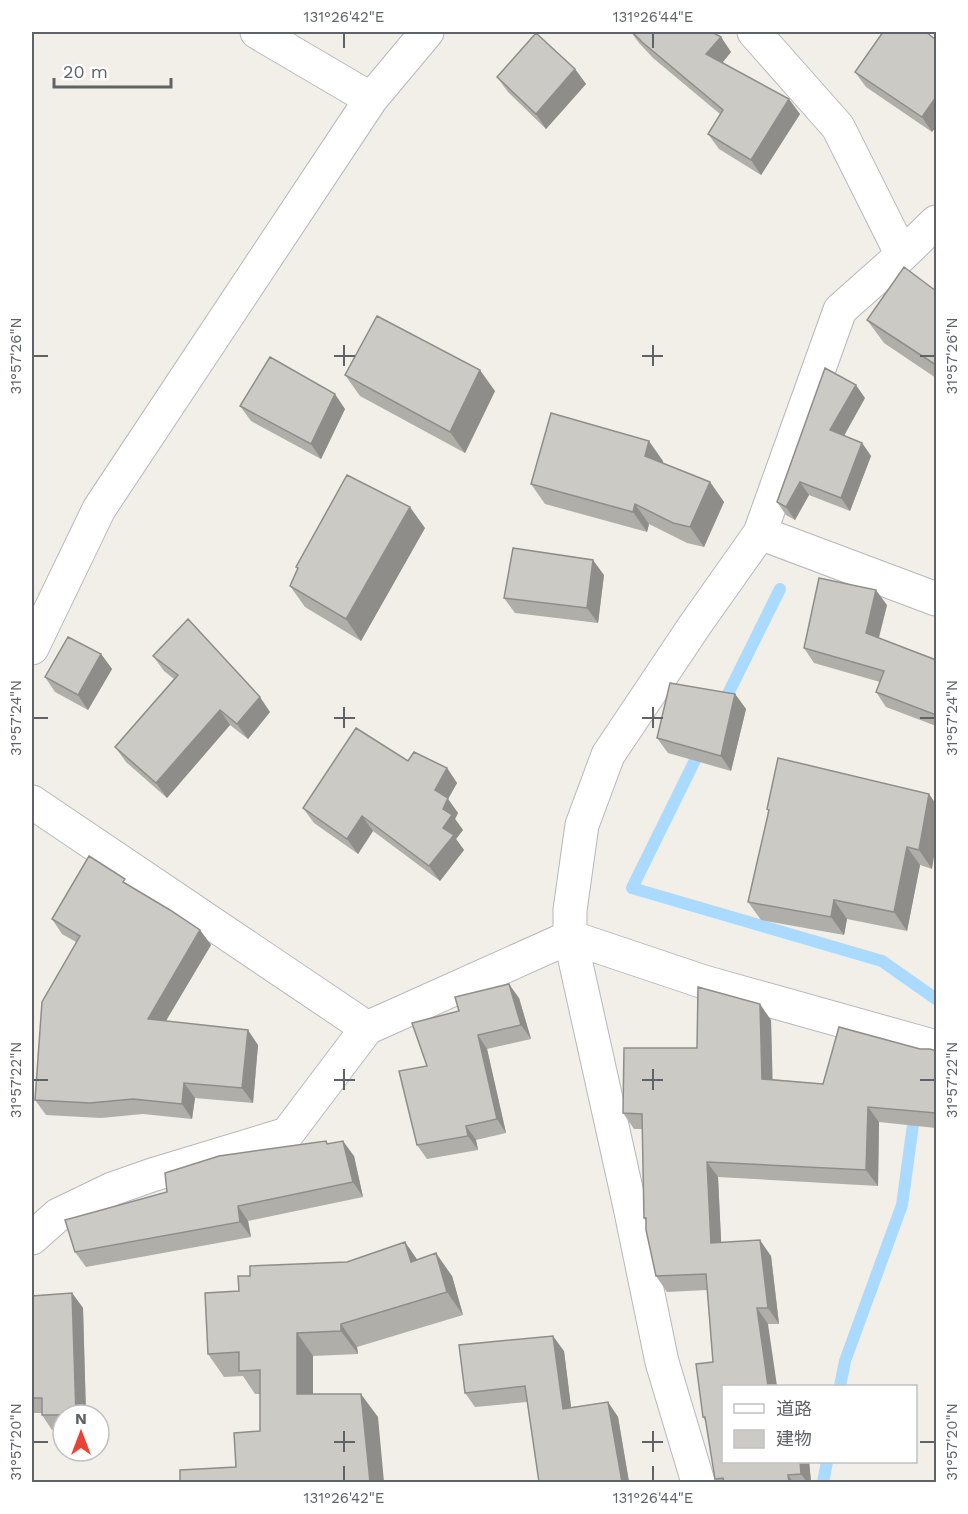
<svg xmlns="http://www.w3.org/2000/svg" width="968" height="1514" font-family="'Work Sans','Noto Sans JP',sans-serif">
<style>
.lines{fill:none;stroke-linecap:round;stroke-linejoin:round}
.stream{stroke:#aadaff;stroke-width:12}
.minor-casing{stroke:#b5b8bc;stroke-width:35}
.minor{stroke:#fff;stroke-width:33}
.wall{fill:#afaea9}
.shaded-wall{fill:#8f8d8a}
.building{fill:#cccac5;stroke:#8f8d8a;stroke-width:1.5}
.ticks{fill:none;stroke:#5f6368;stroke-width:2}
.neatline{fill:none;stroke:#5f6368;stroke-width:2}
.ticks-label{font-size:15px;text-anchor:middle;fill:#5f6368}
</style>
<rect width="100%" height="100%" fill="#f1efe8"/>
<g class="lines">
<path class="stream" d="M722,706L780,589
M702,746L632,888L882,961L936,999
M840,1386L845,1361L902,1205L915,1110
M823,1482L827,1462"/>
<g class="minor-casing">
<path id="minor" d="M257,32L371,99
M754,32L838,127L902,255
M760,533L936,599
M32,648L99,509L371,99L427,32
M32,802L367,1028
M32,1238L58,1215L112,1189L152,1175L287,1134L367,1028L570,937L704,982L936,1047
M698,1482L662,1362L630,1207L570,937V910L582,825L608,755L695,625L760,533L840,310L902,255L936,222"/>
</g>
<use href="#minor" class="minor"/>
</g>
<path class="wall" d="M631,32H712L721,37L731,52L723,62L800,114L761,175L719,149L708,134L720,114L653,58L639,43Z
M883,32L932,132L866,87L855,72Z
M575,69L586,84L546,129L508,92L497,77Z
M936,291V378L884,343L867,320Z
M345,375L495,391L465,453L360,396Z
M865,398L844,435L862,443L871,456L850,511L809,495L795,520L786,515L777,502Z
M240,406L345,409L321,459L251,421Z
M663,461L662,463L710,482L724,502L704,547L687,543L649,524L647,532L545,504L531,484Z
M425,528L361,641L305,607L290,586L298,570L296,567Z
M604,575L598,623L515,613L504,598Z
M887,605L879,638L936,659V726L886,707L876,692L880,682L814,663L804,648Z
M101,654L112,669L88,710L55,692L45,677Z
M153,656L270,712L248,739L230,725L167,798L126,762L115,747L174,679L164,671Z
M735,694L746,709L731,771L668,753L657,738Z
M408,761L447,768L457,783L448,799L458,813L455,819L463,830L456,839L464,850L440,881L373,831L358,854L314,823L303,808Z
M929,794L932,869L920,865L907,931L847,919L844,935L761,920L748,902L769,811L767,809Z
M129,885L200,930L211,945L166,1021L258,1045L253,1103L195,1098L192,1119L143,1114L101,1118L46,1115L35,1100L76,942L62,934L52,919Z
M519,998L531,1039L487,1049L506,1133L476,1140L478,1150L427,1159L417,1145L427,1066Z
M771,1020L772,1079L823,1084L920,1049L936,1051V1128L879,1122L878,1186L718,1177L721,1242L771,1256L779,1324H768L723,1386L809,1461L811,1482H717L715,1479L706,1422L703,1417L713,1362L707,1290L667,1292L656,1276L646,1221L644,1218L642,1129H634L623,1113L697,1048Z
M326,1141L327,1143L354,1156L363,1197L248,1221L251,1237L86,1267L75,1252L167,1192Z
M417,1260L452,1276L463,1315L357,1347L358,1354L313,1356V1394L378,1417L236,1467L260,1431V1394H255L243,1376L224,1377L208,1354L239,1291Z
M72,1293L83,1308L86,1415H63V1430H52L42,1415V1413H32V1296Z
M564,1351L571,1407L608,1402L618,1417L629,1482H539L527,1402L475,1407L465,1393Z"/>
<path class="shaded-wall" d="M721,37L731,52L717,69L706,54Z
M575,69L586,84L546,129L536,114Z
M936,97V127L932,132L922,117Z
M789,99L800,114L761,175L751,160Z
M480,370L495,391L465,453L450,432Z
M856,385L865,398L840,443L830,430Z
M335,394L345,409L321,459L311,444Z
M649,441L663,461L659,476L645,456Z
M862,443L871,456L850,511L841,498Z
M710,482L724,502L704,547L690,527Z
M800,482L809,495L795,520L786,507Z
M635,504L649,524L647,532L633,512Z
M410,507L425,528L361,641L346,619Z
M593,560L604,575L598,623L587,608Z
M876,590L887,605L876,648L866,633Z
M101,654L112,669L88,710L78,695Z
M735,694L746,709L731,771L721,756Z
M260,697L270,712L248,739L237,724Z
M220,710L230,725L167,798L156,783Z
M447,768L457,783L448,799L458,813L455,819L463,830L456,839L464,850L440,881L429,866L443,828V809L435,790Z
M929,794L936,804V844L932,869L919,850Z
M362,816L373,831L358,854L347,839Z
M907,847L920,865L907,931L894,912Z
M834,900L847,919L844,935L831,917Z
M200,930L211,945L158,1034L148,1019Z
M509,984L519,998L531,1039L521,1025Z
M760,1004L771,1020L773,1094L762,1079Z
M248,1030L258,1045L253,1103L242,1088Z
M478,1035L487,1049L506,1133L497,1119Z
M184,1083L195,1098L192,1119L182,1104Z
M868,1107L879,1122L878,1186L866,1170Z
M466,1126L476,1140L478,1150L468,1136Z
M343,1141L354,1156L363,1197L353,1182Z
M707,1162L718,1177L722,1259L711,1243Z
M238,1206L248,1221L251,1237L240,1222Z
M760,1240L771,1256L779,1324L768,1308Z
M405,1242L421,1265L411,1262Z
M436,1253L452,1276L463,1315L447,1292Z
M72,1293L83,1308L86,1415H76Z
M757,1308L768,1324L777,1386H768Z
M341,1324L357,1347L358,1354L341,1331Z
M297,1333L313,1356V1417L297,1394Z
M553,1336L564,1351L573,1423L563,1409Z
M361,1394L378,1417L384,1482H370Z
M608,1402L618,1417L629,1482H622Z
M800,1461H809L811,1482H807L801,1474Z
M788,1475L793,1482H789Z"/>
<path class="building" d="M632,32H712L721,37L706,54L789,99L751,160L708,134L723,110L642,42Z
M883,32H926L936,40V97L922,117L855,72Z
M536,33L575,69L536,114L497,77Z
M904,267L936,291V365L867,320Z
M377,316L480,370L450,432L345,375Z
M270,357L335,394L311,444L240,406Z
M825,368L856,385L830,430L862,443L841,498L800,482L786,507L777,502Z
M551,413L649,441L645,456L710,482L690,527L673,523L635,504L633,512L531,484Z
M347,475L410,507L346,619L290,586L298,568L296,567Z
M513,548L593,560L587,608L504,598Z
M819,578L876,590L866,633L936,660V715L876,692L884,671L804,648Z
M188,619L260,697L237,724L220,710L156,783L115,747L178,675L153,656Z
M68,637L101,654L78,695L45,677Z
M670,683L735,694L721,756L657,738Z
M356,728L408,761L414,752L447,768L435,790L448,798L443,809L452,815L443,828L454,835L429,866L362,816L347,839L303,808Z
M778,758L929,794L919,850L907,847L894,912L834,900L831,917L748,902L769,810L767,809Z
M89,856L125,879L123,882L170,910L200,930L148,1019L248,1030L242,1088L184,1083L182,1104L133,1099L90,1103L35,1100L42,1002L80,936L52,919Z
M509,984L521,1025L478,1035L497,1119L466,1126L468,1136L417,1145L399,1071L427,1066L412,1023L459,1011L455,997Z
M698,987L760,1004L762,1079L823,1084L839,1027L920,1049H930L936,1051V1113L868,1107L866,1170L707,1162L711,1243L760,1240L768,1308H757L768,1386H723V1461H800L801,1474L788,1475L789,1482H724L723,1478L715,1479L705,1417H703L696,1364L713,1362L706,1274L656,1276L646,1230V1218H644L642,1114L623,1113L624,1048H697Z
M326,1141L327,1144L343,1141L353,1182L238,1206L240,1222L75,1252L65,1220L167,1192L165,1173L219,1156Z
M405,1242L411,1262L436,1253L447,1292L341,1324V1331L297,1333V1394H361L370,1482H180V1470L236,1467L234,1433L260,1431V1370L239,1371V1352L208,1354L205,1293L239,1291L238,1276H250V1266L347,1262Z
M72,1293L76,1415H42V1398H32V1296Z
M553,1336L563,1409L608,1402L622,1482H539L525,1386L465,1393L459,1345Z"/>
<path class="ticks" d="M344,33V48M653,33V48M344,345V366M653,345V366M33,356H48M334,356H355M642,356H663M920,356H935M344,707V728M653,707V728M33,718H48M334,718H355M642,718H663M920,718H935M344,1069V1090M653,1069V1090M33,1080H48M334,1080H355M642,1080H663M920,1080H935M344,1431V1452M653,1431V1452M33,1442H48M334,1442H355M642,1442H663M920,1442H935M344,1466V1481M653,1466V1481"/>
<rect width="968" height="1514" fill="none" stroke="#ffffff" stroke-width="66"/>
<rect x="722" y="1385" width="195" height="78" fill="#ffffff" stroke="#bfc1c3" stroke-width="1.5"/>
<rect x="734" y="1404" width="30" height="9" fill="#ffffff" stroke="#bfc1c3" stroke-width="1.5"/>
<text x="776" y="1415" font-size="18" fill="#5f6368">道路</text>
<rect x="734" y="1430" width="30" height="18" fill="#cccac5" stroke="#bfc1c3" stroke-width="1.5"/>
<text x="776" y="1445" font-size="18" fill="#5f6368">建物</text>
<g transform="translate(81 1433)"><circle r="28" fill="#ffffff" stroke="#bfc1c3" stroke-width="1.5"/>
<path d="M0-4.5L10 22L0 15L-10 22Z" fill="#ea4335"/>
<text y="-9" font-size="16" font-weight="bold" text-anchor="middle" fill="#5f6368">N</text>
</g>
<path d="M54 78v9h117v-9" fill="none" stroke="#5f6368" stroke-width="3"/>
<text x="63" y="78" font-size="18" fill="#5f6368" stroke="#ffffff" stroke-width="4.5" paint-order="stroke">20 m</text>
<rect x="33" y="33" width="902" height="1448" class="neatline"/>
<g class="ticks-label">
<text x="344" y="22">131°26'42"E</text>
<text x="653" y="22">131°26'44"E</text>
<text transform="translate(16 356) rotate(-90)" y="5">31°57'26"N</text>
<text transform="translate(952 356) rotate(-90)" y="5">31°57'26"N</text>
<text transform="translate(16 718) rotate(-90)" y="5">31°57'24"N</text>
<text transform="translate(952 718) rotate(-90)" y="5">31°57'24"N</text>
<text transform="translate(16 1080) rotate(-90)" y="5">31°57'22"N</text>
<text transform="translate(952 1080) rotate(-90)" y="5">31°57'22"N</text>
<text transform="translate(16 1442) rotate(-90)" y="5">31°57'20"N</text>
<text transform="translate(952 1442) rotate(-90)" y="5">31°57'20"N</text>
<text x="344" y="1503">131°26'42"E</text>
<text x="653" y="1503">131°26'44"E</text>
</g>
</svg>
